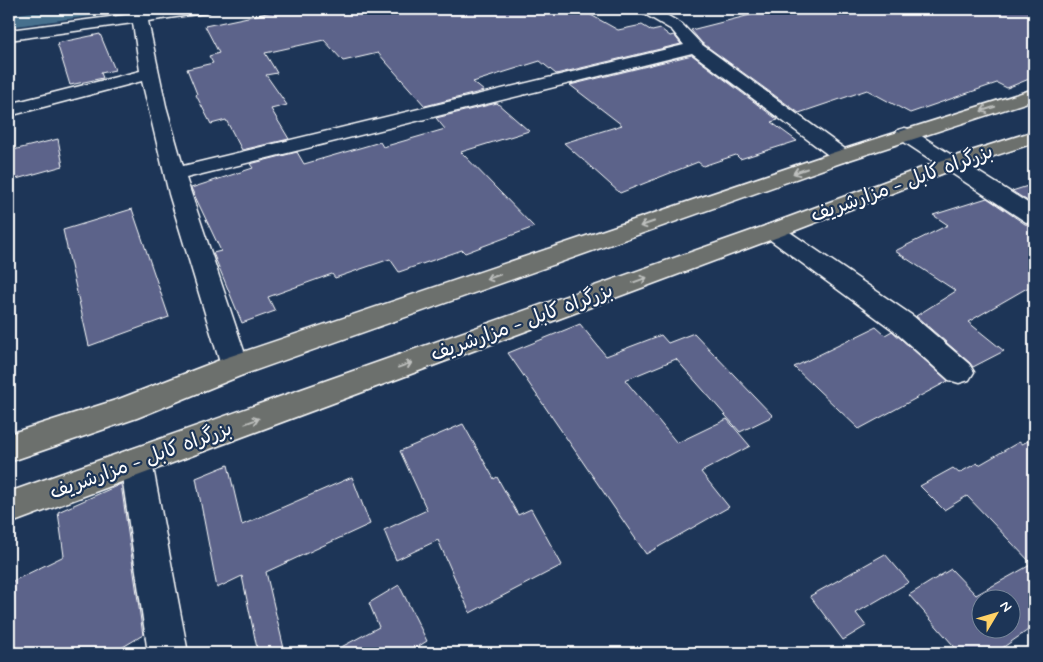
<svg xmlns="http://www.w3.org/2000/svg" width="1043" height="662" font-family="Mynerve,'Playpen Sans Arabic',sans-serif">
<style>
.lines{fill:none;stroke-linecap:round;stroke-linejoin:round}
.canal{fill:#466f8d;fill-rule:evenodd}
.building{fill:#5c648a;stroke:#fff;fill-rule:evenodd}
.minor-casing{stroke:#fff;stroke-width:3}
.tertiary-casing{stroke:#fff;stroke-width:3}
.trunk-casing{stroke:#fff;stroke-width:3}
.minor{fill:#1d3557;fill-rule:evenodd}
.tertiary{fill:#1d3557;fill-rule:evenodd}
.trunk{fill:#6c706d;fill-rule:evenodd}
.oneway{stroke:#bdbfbd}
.labels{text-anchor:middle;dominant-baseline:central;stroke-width:4.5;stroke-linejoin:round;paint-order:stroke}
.street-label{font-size:20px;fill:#fff;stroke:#1d3557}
</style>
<rect width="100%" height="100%" fill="#1d3557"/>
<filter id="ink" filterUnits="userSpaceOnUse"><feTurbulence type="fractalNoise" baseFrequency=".02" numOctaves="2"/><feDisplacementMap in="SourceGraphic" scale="10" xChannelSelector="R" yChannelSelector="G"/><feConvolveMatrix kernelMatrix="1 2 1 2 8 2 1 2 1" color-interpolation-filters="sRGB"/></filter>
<g filter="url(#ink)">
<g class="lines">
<polygon class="canal" points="58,9 108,9 106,13 99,15 9,27 9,15"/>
</g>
<g class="building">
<polygon points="286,9 537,9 543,13 562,9 580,9 618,30 642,25 652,31 661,29 670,36 674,35 681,44 556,74 540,61 473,82 484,91 425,106 378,53 343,61 324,40 270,52 265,53 277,73 266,75 287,105 271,109 289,139 242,150 226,120 211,124 196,95 197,94 187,69 213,63 209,56 219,53 205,26"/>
<polygon points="774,9 1034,9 1034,77 1007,88 997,83 910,113 867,90 799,113 702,43 691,30"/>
<polygon points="100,34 115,70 101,73 103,78 70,85 57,43"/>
<polygon points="692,55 778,120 771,122 797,141 740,159 736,155 703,166 698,162 620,193 564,143 622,125 570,85"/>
<polygon points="497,103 529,131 461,152 534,227 465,253 462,250 399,272 390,259 335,278 332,274 268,297 275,311 242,323 213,253 221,251 191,188 253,168 250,164 297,152 304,164 380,142 383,147 445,129 436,118"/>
<polygon points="58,139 63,166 9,181 9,151"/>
<polygon points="1034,184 1034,205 1012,191"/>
<polygon points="987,198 1025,224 1034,226 1034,284 968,322 1004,351 973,367 970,363 916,316 956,291 895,251 948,225 933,215"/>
<polygon points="132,209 169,317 89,346 63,230"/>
<polygon points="580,324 606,356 661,335 668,343 694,333 773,416 740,432 676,359 625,380 677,443 727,419 750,446 701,472 729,507 646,554 508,353"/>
<polygon points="876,327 885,335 892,331 948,381 859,429 794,367"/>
<polygon points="463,424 494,479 497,477 518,515 531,509 562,565 470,613 438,540 396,560 384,530 427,510 400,451"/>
<path d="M1034 438V626L995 653H960L909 595 951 569 976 595 1032 564 967 496 944 510 920 486 953 468 959 473 977 463 979 465 1019 442 1022 444ZM980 600H1010V630H980Z"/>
<polygon points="228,465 242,525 352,477 370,524 266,572 285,653 258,653 242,576 217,588 196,478"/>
<polygon points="121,484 143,635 113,653 9,653 9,583 64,556 58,512"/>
<polygon points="885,554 909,582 856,613 866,626 843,640 810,596"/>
<polygon points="399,585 427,641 408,653 330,653 379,627 369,603"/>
</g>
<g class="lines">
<defs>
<g id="minor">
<polygon points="172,9 211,9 209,12 204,13 148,21 166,106 183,166 684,45 672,30 641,12 639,9 656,9 682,24 701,44 849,152 852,156 849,160 842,162 835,160 692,53 186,178 249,366 245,374 235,377 225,374 221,366 169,194 142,81 9,116 9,104 140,71 133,23 9,40 9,30"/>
<polygon points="773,223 781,226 913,316 969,364 974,372 969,380 959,383 949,380 893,330 765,236 761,231 765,226"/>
<polygon points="136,448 148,452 152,462 188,653 148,653 120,462 124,452"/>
</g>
<polygon id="tertiary" points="905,128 912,130 1034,207 1034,224 1026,222 898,138 895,134 898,130"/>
<g id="trunk">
<polygon points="1034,89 1034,100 849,160 245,374 137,418 9,462 9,434 119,399 225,358 835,152"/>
<polygon points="1034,131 1034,143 957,168 781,236 9,524 9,492 765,226 943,160"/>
</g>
</defs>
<use href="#minor" class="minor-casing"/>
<use href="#tertiary" class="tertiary-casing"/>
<use href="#trunk" class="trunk-casing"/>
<use href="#minor" class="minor"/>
<use href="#tertiary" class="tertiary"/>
<use href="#trunk" class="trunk"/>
</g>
<defs><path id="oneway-shaft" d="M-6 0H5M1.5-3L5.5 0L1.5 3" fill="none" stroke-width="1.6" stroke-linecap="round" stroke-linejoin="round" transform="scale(1.25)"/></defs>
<g class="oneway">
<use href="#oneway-shaft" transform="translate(988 109) rotate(163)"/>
<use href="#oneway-shaft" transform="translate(800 171) rotate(161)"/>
<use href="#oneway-shaft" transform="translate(647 224) rotate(161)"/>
<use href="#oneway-shaft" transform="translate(493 277) rotate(161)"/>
<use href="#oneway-shaft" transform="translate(640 280) rotate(-20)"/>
<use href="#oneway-shaft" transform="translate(405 365) rotate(-20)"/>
<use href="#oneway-shaft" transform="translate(252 421) rotate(-20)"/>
</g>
</g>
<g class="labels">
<g class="street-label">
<text transform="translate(902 184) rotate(-20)">بزرگراه کابل - مزارشریف</text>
<text transform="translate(522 323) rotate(-20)">بزرگراه کابل - مزارشریف</text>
<text transform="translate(141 461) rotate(-20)">بزرگراه کابل - مزارشریف</text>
</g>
</g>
<rect width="1043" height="662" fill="none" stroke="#1d3557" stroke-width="30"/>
<rect x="15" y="15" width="1013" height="632" fill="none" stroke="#fff" stroke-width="2" filter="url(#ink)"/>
<g transform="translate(996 614) rotate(52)"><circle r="24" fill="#1d3557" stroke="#77869a"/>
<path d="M0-4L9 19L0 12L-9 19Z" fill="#ffd166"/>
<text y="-8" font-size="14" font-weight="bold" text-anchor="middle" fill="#ffffff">N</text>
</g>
</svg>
